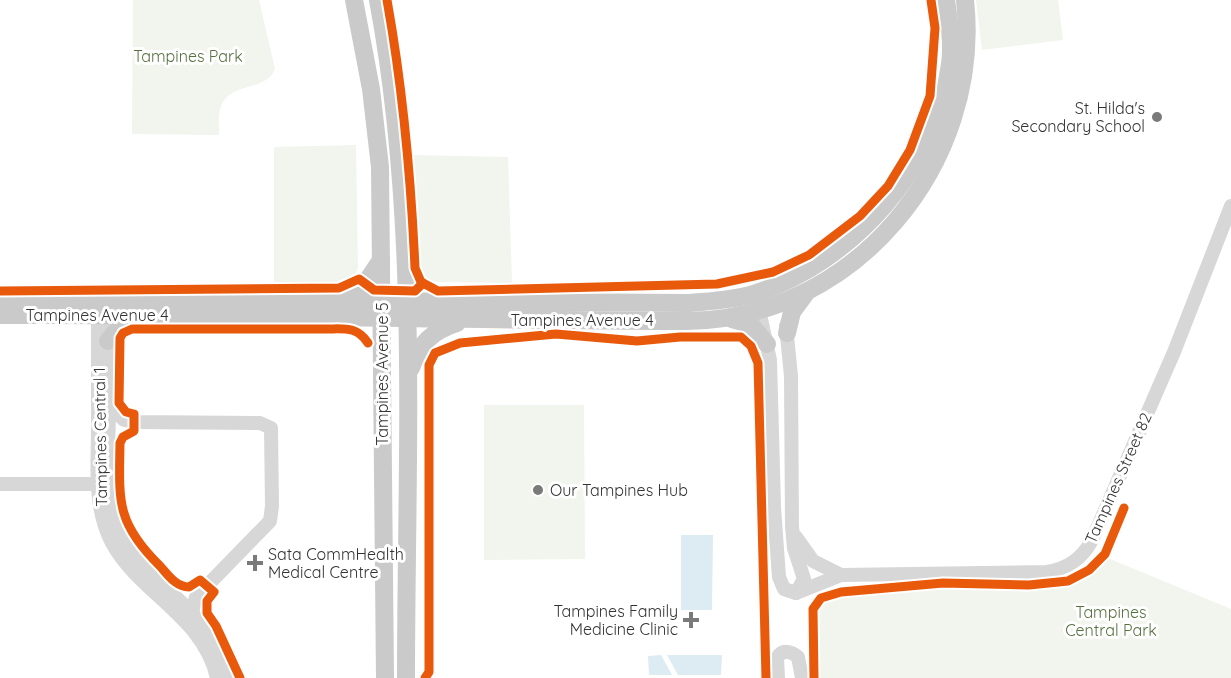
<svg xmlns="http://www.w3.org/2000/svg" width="1231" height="678" font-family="Quicksand,sans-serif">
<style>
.green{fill:#f1f5ed}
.water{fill:#ddebf3}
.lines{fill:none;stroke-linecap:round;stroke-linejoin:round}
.minor{stroke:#d7d7d7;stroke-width:14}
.major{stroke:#cacaca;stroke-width:18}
.cycleway-casing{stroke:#fff;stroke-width:13}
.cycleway{stroke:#e8590c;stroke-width:9}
.poi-dot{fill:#7a7a7a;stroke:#fff;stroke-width:2}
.labels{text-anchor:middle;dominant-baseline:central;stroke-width:6;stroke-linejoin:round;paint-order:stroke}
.park-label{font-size:16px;fill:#56703f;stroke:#fff}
.poi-label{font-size:16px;fill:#333;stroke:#fff;text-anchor:end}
.street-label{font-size:16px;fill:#333;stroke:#fff}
</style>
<rect width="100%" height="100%" fill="#fff"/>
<g class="green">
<path d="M133 0H259L275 69C266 92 231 81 221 106 218 114 219 126 219 135L132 134Z"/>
<polygon points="976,0 1058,0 1063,40 982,50"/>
<polygon points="356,145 358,268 350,283 339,288 274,289 274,147"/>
<polygon points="410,155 508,157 512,283 434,282 418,278 414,268"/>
<polygon points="484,405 584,405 585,559 484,560"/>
<path d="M1098 554 1231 609V678H812L811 599C847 577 897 583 938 583 977 583 1016 583 1054 583L1077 575Z"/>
</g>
<g class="water">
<polygon points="681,535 713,535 712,610 681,610"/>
<polygon points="661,655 672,675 649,675 648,656"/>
<polygon points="667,655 722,655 721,675 678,675"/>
</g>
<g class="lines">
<g class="minor">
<path d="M757 301 770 360 774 507 779 577 784 589 796 593 841 575 1047 572C1068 568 1082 559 1092 540L1174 352 1231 206"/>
<path d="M98 307C98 347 98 386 98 426 98 465 93 507 112 543 140 594 204 617 217 678"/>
<path d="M109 307C109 342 109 377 109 412 109 452 101 501 123 538 152 589 218 615 228 678"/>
<polyline points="786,326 791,376 792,526 794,548 804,579 796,593"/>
<polyline points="109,406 124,420 134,422 260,423 271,428 272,506 270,521 196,597 192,612"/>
<polyline points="0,484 106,484"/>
<polyline points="796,537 813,561 841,575"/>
<path d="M778 678 777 658C782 649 791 651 798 657L802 678"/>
</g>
<g class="major">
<polyline points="354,0 371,89 380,167 385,678"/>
<path d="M378 0C420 223 406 453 406 678"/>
<polyline points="338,296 365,284 381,260"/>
<path d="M0 299 690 303C711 301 733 300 753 294 852 263 937 167 950 64 953 43 949 21 946 0"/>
<path d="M0 315C229 314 458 320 687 321 854 319 983 164 965 0"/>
<polyline points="732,319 750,324 767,344"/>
<polyline points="787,333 792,312 806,293"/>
<polyline points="108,341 119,328 141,315"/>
<path d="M411 368C420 343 432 331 457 323"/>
</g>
<defs>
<g id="cycleway">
<path d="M387 0C403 89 411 178 415 268L421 282 438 291 717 284 773 272 809 255 860 216 888 186 910 150 930 96 935 28 931 0"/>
<polyline points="0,291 339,288 359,279 374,290 415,291 423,283"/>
<path d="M240 678 216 626 207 613V601L214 592 200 580 189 587C176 587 168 575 160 566 116 523 119 501 120 443L123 437 134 431V414L126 412 119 403 120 338 123 333 132 329H326C344 329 357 326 368 343"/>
<polyline points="425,678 429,672 429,365 435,353 460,343 556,334 637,341 680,337 741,337 751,346 758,363 766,678"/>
<polyline points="814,678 813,609 821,598 841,592 943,583 1029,585 1068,581 1089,570 1105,554 1124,508"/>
</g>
</defs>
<use href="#cycleway" class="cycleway-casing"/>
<use href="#cycleway" class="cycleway"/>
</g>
<g class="poi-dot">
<circle cx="1157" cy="117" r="6"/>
<circle cx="538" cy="490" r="6"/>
<path d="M252 554h6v6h6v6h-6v6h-6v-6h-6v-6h6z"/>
<path d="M688 611h6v6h6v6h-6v6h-6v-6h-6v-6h6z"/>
</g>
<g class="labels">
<g class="park-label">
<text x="188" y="56">Tampines Park</text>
<text x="1111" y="612">Tampines<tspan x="1111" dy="18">Central Park</tspan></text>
</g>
<g class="poi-label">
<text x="1145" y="108">St. Hilda's<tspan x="1145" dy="18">Secondary School</tspan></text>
<text x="550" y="490" text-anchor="start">Our Tampines Hub</text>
<text x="268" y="554" text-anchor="start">Sata CommHealth<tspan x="268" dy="18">Medical Centre</tspan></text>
<text x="678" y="611">Tampines Family<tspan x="678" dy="18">Medicine Clinic</tspan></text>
</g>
<g class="street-label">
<text x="97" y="315">Tampines Avenue 4</text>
<text x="582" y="320">Tampines Avenue 4</text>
<text transform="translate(382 374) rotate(-90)">Tampines Avenue 5</text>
<text transform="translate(100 437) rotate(-91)">Tampines Central 1</text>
<text transform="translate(1118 478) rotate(-66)">Tampines Street 82</text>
</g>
</g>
</svg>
